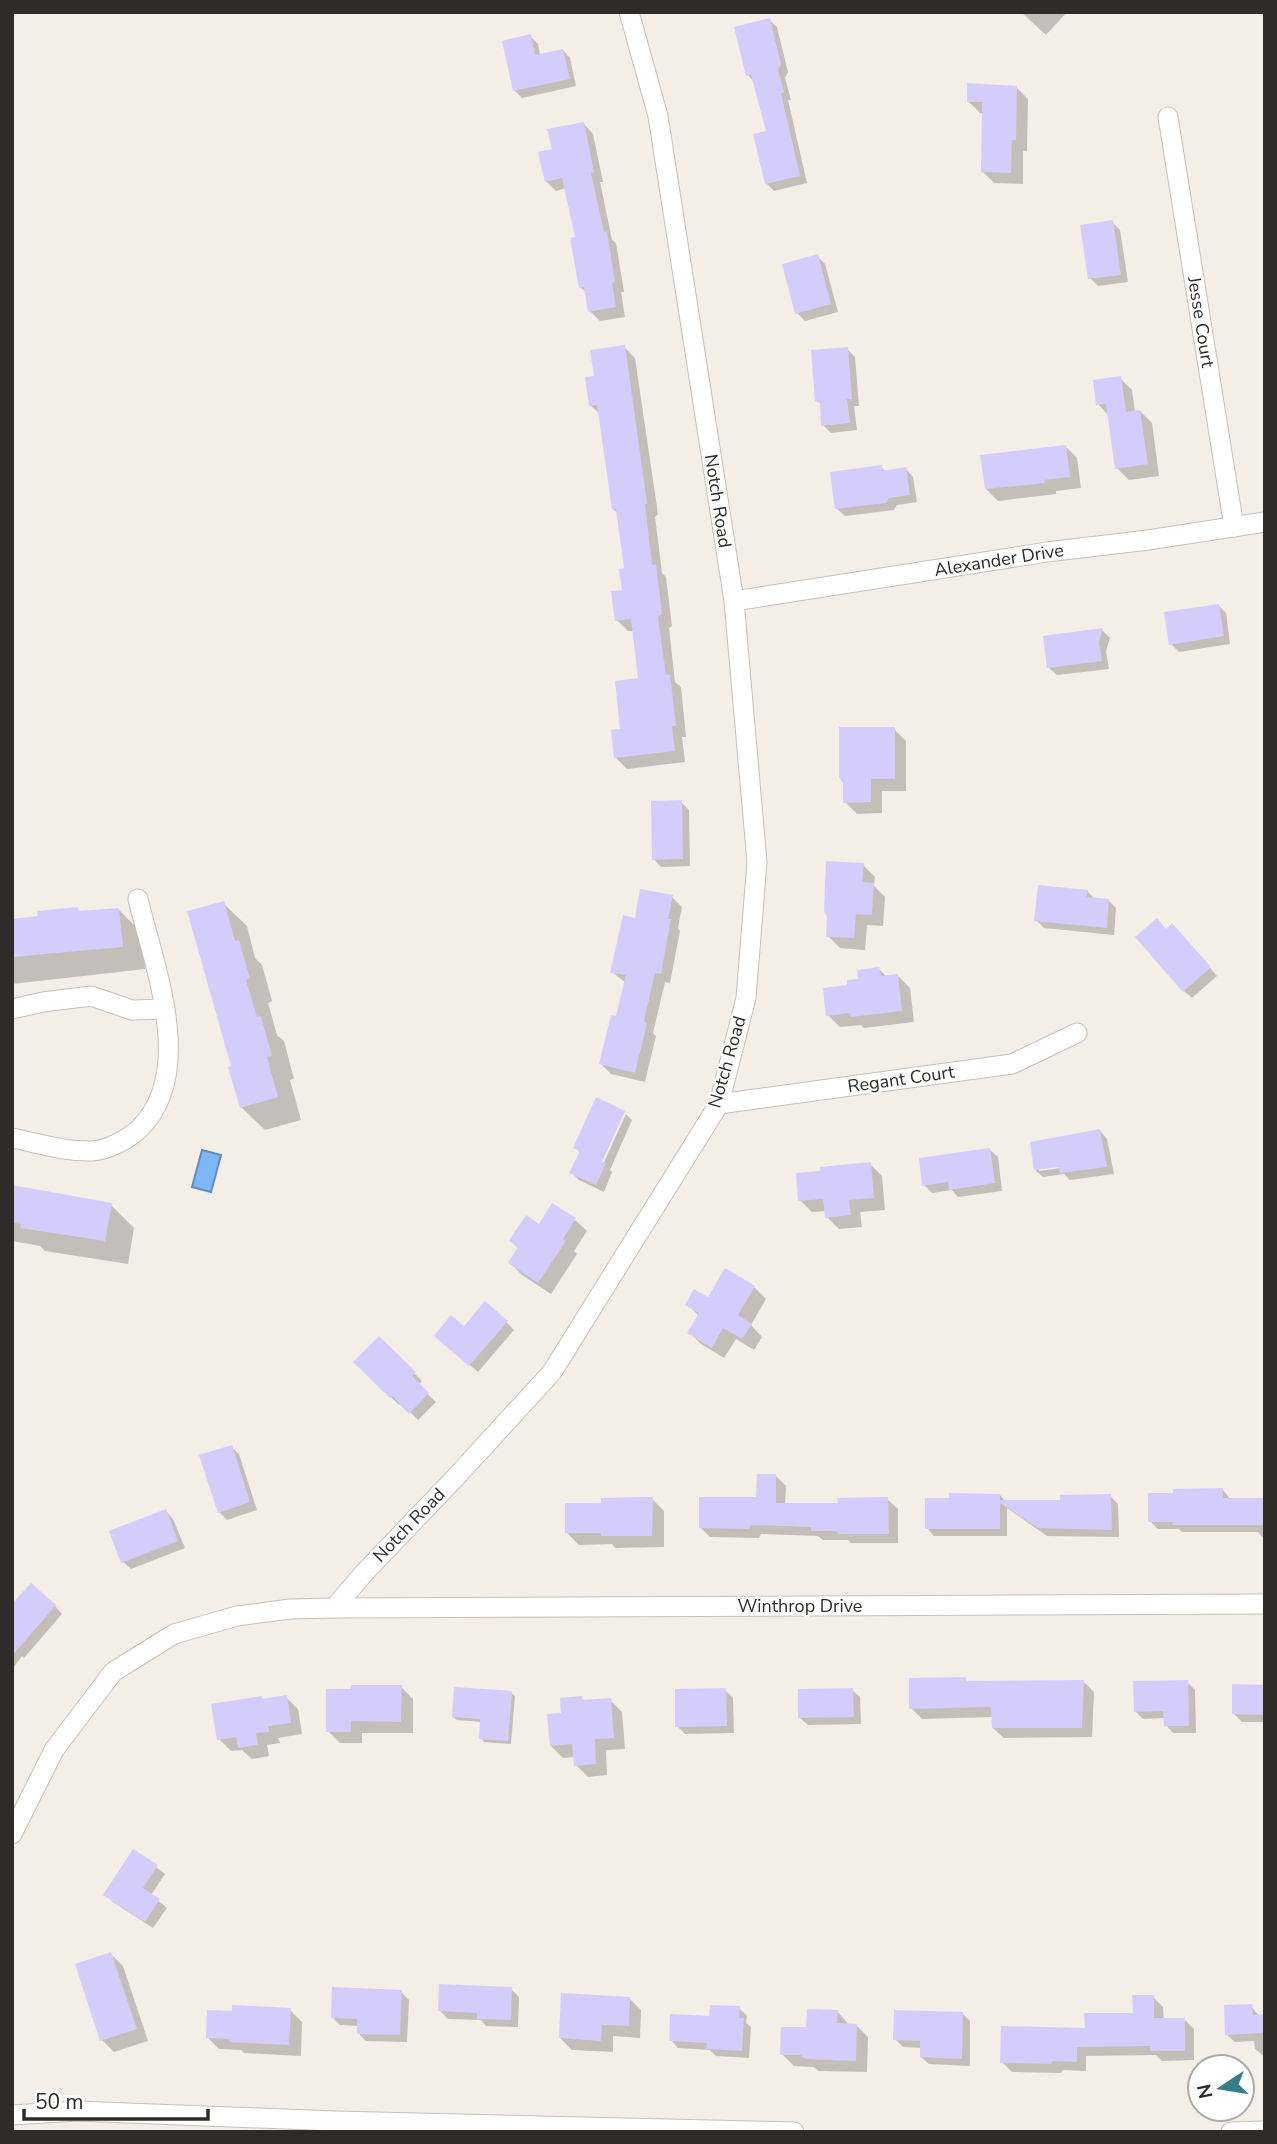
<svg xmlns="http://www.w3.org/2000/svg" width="1277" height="2144" font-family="'Nunito Sans',sans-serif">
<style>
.water{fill:#7db7f5;stroke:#658db8;stroke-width:2}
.shadow{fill:#0003;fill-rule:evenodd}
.building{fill:#d4ccfb}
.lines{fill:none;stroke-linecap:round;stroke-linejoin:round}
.street-casing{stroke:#c6c0b9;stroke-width:21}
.street{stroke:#fff;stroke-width:19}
.labels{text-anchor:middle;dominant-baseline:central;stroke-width:5;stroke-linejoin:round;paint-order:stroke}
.street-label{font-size:18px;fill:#2e2c29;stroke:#fff}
</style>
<rect width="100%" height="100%" fill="#f4eee7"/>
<polygon class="water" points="202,1150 221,1155 211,1192 192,1187"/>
<g class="shadow">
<polygon points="1021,12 1067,12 1046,35"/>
<polygon points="769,20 777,27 788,72 785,78 791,100 788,100 807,183 774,191 766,183 768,133 754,82 748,75"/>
<polygon points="530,36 538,44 540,55 563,50 570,58 576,86 522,98 514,90"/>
<polygon points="1016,87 1028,99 1027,151 1023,151 1023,184 994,183 982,171 984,113 980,113 968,101"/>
<polygon points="583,123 593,134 603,182 600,182 612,240 616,243 624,292 621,292 625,317 600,321 590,311 587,293 581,288 577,238 566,188 556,191 546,181 554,150"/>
<polygon points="1112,222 1120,230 1128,282 1098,286 1090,278"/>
<polygon points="817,256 825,264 838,312 805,321 797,313"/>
<polygon points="624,347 635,358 658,514 655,517 662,573 666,577 672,626 669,628 675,682 681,687 686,737 682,737 685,762 627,769 616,758 622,731 640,679 634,631 628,631 617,620 624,591 626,570 619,514 613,509 600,414 591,406 596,378"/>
<polygon points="847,349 855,357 859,406 854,406 857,430 831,433 823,425 821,404 817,400"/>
<polygon points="1120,378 1132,390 1135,412 1140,411 1152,423 1159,476 1129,480 1117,468 1109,416 1098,404"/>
<polygon points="1065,446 1077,458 1081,488 1056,491 1056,494 998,501 986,489"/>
<polygon points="881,467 886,472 906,469 913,477 917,502 897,505 894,510 845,516 837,509"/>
<polygon points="1218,605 1226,613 1230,644 1179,652 1171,644"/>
<polygon points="1102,630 1110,638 1106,651 1109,669 1057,675 1049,668"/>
<polygon points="894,729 906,741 906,791 882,791 882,813 857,814 845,802"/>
<polygon points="681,802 689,810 690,866 661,867 654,859"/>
<polygon points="863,865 875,877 874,886 885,897 883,926 867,925 865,950 840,948 828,936"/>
<polygon points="1087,891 1095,899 1109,901 1116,908 1114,935 1044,928 1036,920"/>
<polygon points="672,897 682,907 678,928 680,931 670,983 665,982 653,1033 656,1036 645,1082 611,1074 601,1064 618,1018 626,983 612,972 637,920"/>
<polygon points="223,903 247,926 255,958 262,965 272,1001 268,1003 277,1035 284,1041 294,1079 290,1080 301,1120 265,1130 241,1107 233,1068"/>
<polygon points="77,909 81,913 118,909 142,933 145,969 12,984 12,920 40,918"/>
<polygon points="1167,931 1180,933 1217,976 1192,998 1184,991"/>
<polygon points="879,969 887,977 898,976 910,988 914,1022 864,1028 861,1025 840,1027 828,1015 849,987"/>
<polygon points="596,1100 625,1113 622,1113 597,1169 600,1171 626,1114 632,1120 610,1170 612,1172 604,1192 579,1180 572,1173 581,1153 575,1147"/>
<path d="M1100 1131 1107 1139 1114 1174 1070 1180 1064 1174 1043 1177 1035 1170ZM1068 1164V1167L1039 1171V1168Z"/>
<polygon points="990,1150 998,1157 1002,1191 958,1197 952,1190 932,1193 924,1185"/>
<polygon points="870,1164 882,1176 885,1210 860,1212 862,1227 839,1229 827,1217 826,1211 812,1212 800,1200"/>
<polygon points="12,1186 111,1205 134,1228 128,1264 45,1251 40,1246 12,1241"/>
<polygon points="575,1220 587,1231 574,1251 577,1254 551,1294 522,1275 510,1263 519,1249 511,1241 539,1227"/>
<polygon points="726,1270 754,1287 766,1299 751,1325 762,1337 754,1350 736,1339 724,1358 701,1344 689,1332 699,1316 687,1304 708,1300"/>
<polygon points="506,1322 514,1330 478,1372 444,1343 464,1328"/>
<polygon points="379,1338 422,1381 418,1385 436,1402 418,1420 401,1403 399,1405 356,1362"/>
<polygon points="231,1447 239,1454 257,1510 227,1520 219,1512"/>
<polygon points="776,1476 786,1486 785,1505 839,1504 887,1499 898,1509 898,1543 851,1543 848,1540 823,1540 818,1536 761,1534 759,1538 710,1537 700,1527 757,1498"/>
<polygon points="1223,1490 1230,1499 1265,1500 1265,1540 1258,1532 1182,1532 1179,1529 1158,1529 1150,1521"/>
<polygon points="1000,1495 1006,1502 1062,1501 1110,1496 1118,1504 1119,1537 1047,1536 1007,1508 1007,1536 934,1536 927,1528"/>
<polygon points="652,1499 664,1511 664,1547 615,1548 612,1544 579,1545 567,1533 603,1505"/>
<polygon points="166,1511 173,1519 185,1548 131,1569 123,1562"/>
<polygon points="55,1606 62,1614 24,1658 22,1656 13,1668 12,1607"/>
<polygon points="965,1679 969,1683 1083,1681 1094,1692 1092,1737 1004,1738 993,1728 993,1717 922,1719 911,1708"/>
<polygon points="1187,1682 1195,1690 1196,1733 1173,1733 1166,1725 1165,1718 1143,1719 1135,1711"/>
<polygon points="1265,1686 1265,1722 1242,1722 1234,1714"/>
<polygon points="401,1687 413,1699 413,1733 362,1733 362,1743 340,1743 328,1731 353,1691"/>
<polygon points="725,1690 733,1698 734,1733 685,1734 677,1726"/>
<polygon points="852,1690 860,1697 861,1724 808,1725 800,1718"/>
<polygon points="511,1693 515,1696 511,1744 484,1742 481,1738 482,1722 457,1720 453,1717"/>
<polygon points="286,1697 298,1709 302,1734 278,1738 280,1743 267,1745 269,1756 252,1759 242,1750 231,1751 219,1739 261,1698 264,1700"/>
<polygon points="581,1698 585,1702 610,1700 622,1712 625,1749 606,1750 607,1775 588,1777 576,1765 575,1757 563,1758 551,1746 563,1715"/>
<polygon points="134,1851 165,1874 151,1895 167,1908 153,1928 113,1902 106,1894"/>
<polygon points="111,1954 123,1966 148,2041 114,2052 102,2040"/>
<polygon points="511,1989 519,1997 518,2027 486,2026 481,2020 448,2019 440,2011"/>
<polygon points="401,1992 409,2000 407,2042 366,2041 358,2033 359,2026 340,2025 333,2018"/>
<polygon points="1153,1997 1163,2007 1164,2020 1184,2019 1194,2029 1194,2060 1162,2061 1156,2055 1086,2056 1086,2071 1063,2070 1061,2073 1012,2072 1002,2062 1134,2015"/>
<polygon points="629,1998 641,2010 640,2038 613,2036 613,2052 572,2050 560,2038"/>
<polygon points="1251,2006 1259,2016 1265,2016 1265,2057 1255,2049 1254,2041 1235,2042 1227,2035"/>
<polygon points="739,2008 747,2016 746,2023 751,2027 749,2058 716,2056 710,2050 678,2048 671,2040 711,2018"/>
<polygon points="290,2010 302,2022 301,2056 244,2053 241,2050 219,2049 207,2037"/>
<polygon points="837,2011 849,2025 856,2025 868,2037 867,2072 819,2071 813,2067 794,2066 782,2054 808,2029"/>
<polygon points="963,2014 970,2021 970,2066 929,2064 921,2057 922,2048 903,2047 895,2039"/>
</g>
<g class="building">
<polygon points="770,18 781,64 778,69 784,92 781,93 800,176 765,184 753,134 766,131 751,75 746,76 734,27"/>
<polygon points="531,34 535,55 563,49 570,79 513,91 502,41"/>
<polygon points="967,83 1017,86 1016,140 1012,140 1011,173 981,172 982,102 967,102"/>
<polygon points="584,122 594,172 591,173 604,232 607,231 615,282 612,283 616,307 588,312 584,287 579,288 570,238 575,237 562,178 545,182 538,152 552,149 547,129"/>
<polygon points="1113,220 1121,275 1088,279 1080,225"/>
<polygon points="818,254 831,304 795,314 782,264"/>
<polygon points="625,345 647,503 645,505 652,565 656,564 662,614 658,617 666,675 670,674 676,726 672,726 675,751 614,758 611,730 620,729 615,681 638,678 631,619 615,621 611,591 622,590 619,569 624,568 616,509 612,509 597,405 589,406 585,377 594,376 590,350"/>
<polygon points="848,347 852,399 847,399 850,423 821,426 820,403 815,401 811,350"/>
<polygon points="1121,376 1126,412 1140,410 1148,464 1115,469 1106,404 1096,405 1093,380"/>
<polygon points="1066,445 1070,477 1044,480 1045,483 985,489 980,455"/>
<polygon points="882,465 882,471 906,467 910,495 889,498 886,503 835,509 830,472"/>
<polygon points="1219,604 1224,636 1169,645 1164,612"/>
<polygon points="1103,628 1099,642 1102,661 1047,668 1043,636"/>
<polygon points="839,727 895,727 895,779 871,779 871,802 843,803 843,783 839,777"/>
<polygon points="682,800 683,859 652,860 651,801"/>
<polygon points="826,861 864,863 862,882 874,883 872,915 856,914 854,938 826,937 827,917 824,911"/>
<polygon points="1038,885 1088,890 1087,897 1109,899 1107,928 1034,921"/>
<polygon points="640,889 673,895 668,919 671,919 661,974 655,973 644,1021 647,1024 635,1073 599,1064 611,1015 616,1016 626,975 610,973 623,915 635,918"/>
<polygon points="224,901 235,941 239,940 250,978 246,980 257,1017 261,1016 272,1056 267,1057 278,1097 240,1108 228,1067 231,1066 187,911"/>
<polygon points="78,907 78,911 119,908 123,947 12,957 12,919 38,916 37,911"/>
<polygon points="1157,918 1166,929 1172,923 1211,967 1183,992 1135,937"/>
<polygon points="879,967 881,976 898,974 902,1011 851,1017 850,1013 826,1016 823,988 847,985 847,980 858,979 857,970"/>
<polygon points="596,1097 625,1111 602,1162 606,1163 596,1185 569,1173 580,1151 573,1148"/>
<polygon points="1100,1129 1107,1167 1060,1173 1059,1167 1034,1170 1030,1142"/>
<polygon points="990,1148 995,1183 949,1190 948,1182 922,1186 919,1158"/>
<polygon points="871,1162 874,1198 849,1200 851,1215 825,1218 823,1199 798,1201 796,1173 820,1171 820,1167"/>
<polygon points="12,1185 112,1203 105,1241 20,1228 21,1224 12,1223"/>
<polygon points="552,1203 576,1218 563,1239 566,1241 538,1283 508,1263 518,1247 509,1241 526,1215 539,1224"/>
<polygon points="725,1268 755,1286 738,1315 752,1324 742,1339 723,1328 712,1348 687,1333 699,1313 685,1305 694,1289 708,1297"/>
<polygon points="485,1301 508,1321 469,1366 434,1336 451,1315 464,1326"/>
<polygon points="379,1336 416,1372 412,1376 429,1393 409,1414 392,1396 390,1398 353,1362"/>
<polygon points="232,1445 250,1502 218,1513 199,1455"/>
<polygon points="757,1474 776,1474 776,1503 838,1503 837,1498 888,1497 889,1534 839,1534 836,1531 811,1531 811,1527 751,1525 749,1529 699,1528 699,1497 756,1497"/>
<polygon points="1223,1488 1223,1498 1265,1498 1265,1525 1173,1525 1172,1522 1148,1522 1148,1493 1173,1493 1173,1489"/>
<polygon points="949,1493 1000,1494 1000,1500 1060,1500 1060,1495 1111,1494 1112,1530 1038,1528 1000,1503 1000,1529 925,1529 925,1498 949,1498"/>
<polygon points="648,1497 653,1497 652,1536 601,1536 601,1533 565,1533 565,1503 601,1503 601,1498"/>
<polygon points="166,1509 178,1541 121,1563 109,1531"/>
<polygon points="31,1583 56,1605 12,1656 12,1604"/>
<polygon points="966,1677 966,1681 1084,1680 1082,1728 992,1728 991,1707 909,1709 909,1678"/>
<polygon points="1188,1680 1189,1726 1164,1726 1163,1711 1134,1712 1133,1681"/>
<polygon points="1232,1684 1265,1685 1265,1715 1232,1714"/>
<polygon points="351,1685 402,1685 401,1722 351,1721 351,1732 326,1732 326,1689 351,1689"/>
<polygon points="454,1687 512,1691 508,1741 479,1739 480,1719 452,1717"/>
<polygon points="726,1688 727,1726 675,1727 675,1689"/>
<polygon points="853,1688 854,1717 798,1718 798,1689"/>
<polygon points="287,1695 291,1723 268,1726 269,1732 256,1733 258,1745 238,1748 236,1737 217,1740 211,1704 262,1696 262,1699"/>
<polygon points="582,1696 582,1700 611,1698 614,1738 595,1739 596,1764 574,1766 572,1744 550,1746 547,1714 561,1713 560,1698"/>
<polygon points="133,1849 158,1865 143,1888 160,1899 145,1922 103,1895"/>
<polygon points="111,1952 137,2029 100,2041 75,1964"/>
<polygon points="439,1984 512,1987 511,2020 477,2019 477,2013 438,2011"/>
<polygon points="332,1987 402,1990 400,2035 357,2034 357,2019 331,2018"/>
<polygon points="561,1993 630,1997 629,2026 602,2025 601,2041 559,2038"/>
<polygon points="1132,1995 1154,1995 1154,2018 1185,2018 1185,2051 1150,2051 1150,2046 1077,2047 1077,2062 1053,2061 1051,2064 1000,2063 1001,2026 1085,2028 1084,2013 1133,2013"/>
<polygon points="1252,2004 1253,2015 1265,2014 1265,2033 1225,2035 1224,2005"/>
<polygon points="232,2005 291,2008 289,2045 230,2042 228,2039 206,2038 207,2010 232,2011"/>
<polygon points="710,2005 740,2006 739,2018 744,2018 742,2051 706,2049 707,2043 669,2041 670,2014 709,2016"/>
<polygon points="807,2009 838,2010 837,2023 857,2024 856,2061 806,2059 800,2055 780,2055 781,2027 806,2027"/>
<polygon points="894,2010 963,2012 962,2059 920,2057 920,2041 893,2040"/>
</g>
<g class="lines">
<defs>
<g id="street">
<polyline points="1168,117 1234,527"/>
<polyline points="734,601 1047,552 1148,540 1265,522"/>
<polyline points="12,1009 43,1002 91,996 132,1010 165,1009"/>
<polyline points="719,1104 1012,1064 1077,1033"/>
<path d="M12 1138C38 1143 65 1152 92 1151 108 1150 127 1140 139 1129 197 1073 154 966 138 899"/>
<polyline points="334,1608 1265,1604"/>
<polyline points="12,1834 54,1750 113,1672 174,1634 237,1616 290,1609 334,1608 364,1573 455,1478 552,1372 719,1104 746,998 757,862 734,601 658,116 629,12"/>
<polyline points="12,2115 77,2111 335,2121 794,2132"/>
<polyline points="1231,2132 1265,2131"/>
</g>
</defs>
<use href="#street" class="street-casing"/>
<use href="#street" class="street"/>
</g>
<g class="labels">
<g class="street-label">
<text transform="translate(1201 322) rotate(81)">Jesse Court</text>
<text transform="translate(718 501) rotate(81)">Notch Road</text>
<text transform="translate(999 560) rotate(-9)">Alexander Drive</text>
<text transform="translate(727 1062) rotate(-74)">Notch Road</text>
<text transform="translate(901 1079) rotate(-8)">Regant Court</text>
<text transform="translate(409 1525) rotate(-46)">Notch Road</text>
<text x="800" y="1606">Winthrop Drive</text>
</g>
</g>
<rect width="1277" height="2144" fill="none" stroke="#2e2c29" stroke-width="28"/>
<g transform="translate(1221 2088) rotate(258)"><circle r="33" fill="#ffffff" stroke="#ababa9" stroke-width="2"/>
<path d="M0-5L12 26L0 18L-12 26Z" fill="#367e85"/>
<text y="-10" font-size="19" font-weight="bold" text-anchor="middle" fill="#2e2c29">N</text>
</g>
<path d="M24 2109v10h184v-10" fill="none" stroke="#2e2c29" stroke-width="3.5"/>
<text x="35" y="2109" font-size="21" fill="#2e2c29" stroke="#ffffff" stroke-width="5" paint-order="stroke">50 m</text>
</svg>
